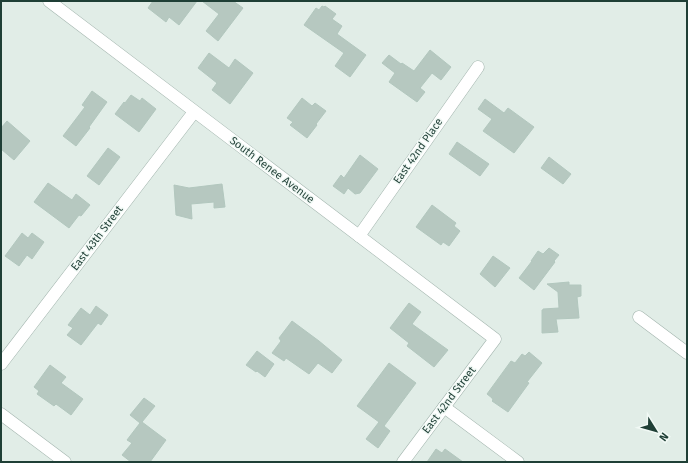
<svg xmlns="http://www.w3.org/2000/svg" width="688" height="463" font-family="'Fira Sans',sans-serif">
<style>
.building{fill:#b6c8c0;stroke:#b2c7be}
.lines{fill:none;stroke-linecap:round;stroke-linejoin:round}
.minor-casing{stroke:#a3b5ae;stroke-width:13}
.minor{stroke:#fff;stroke-width:12}
.labels{text-anchor:middle;dominant-baseline:central;stroke-width:3;stroke-linejoin:round;paint-order:stroke}
.street-label{font-size:11px;fill:#1f3f36;stroke:#f1f9f5}
</style>
<rect width="100%" height="100%" fill="#e1ede7"/>
<g class="building">
<polygon points="153,1 197,1 179,25 169,17 166,22 148,8"/>
<polygon points="202,1 233,1 243,8 218,41 206,31 219,14"/>
<polygon points="322,6 324,7 325,6 336,14 332,19 342,26 337,34 366,55 350,77 335,66 344,53 304,25 316,8 319,10"/>
<polygon points="430,50 451,67 441,80 432,73 420,88 425,92 417,102 389,82 395,73 382,63 389,55 401,64 402,63 414,71"/>
<polygon points="209,53 229,68 235,59 253,73 230,104 212,90 217,83 198,68"/>
<polygon points="92,91 107,102 89,127 90,128 76,146 63,136 85,107 82,105"/>
<polygon points="131,95 140,101 142,98 156,109 139,132 115,114 124,102 125,103"/>
<polygon points="302,98 312,106 315,103 326,111 316,124 317,125 307,138 290,125 293,122 287,118"/>
<polygon points="485,99 504,113 508,108 534,127 514,153 483,131 492,119 478,109"/>
<polygon points="7,121 30,141 14,160 1,149 1,128"/>
<polygon points="457,142 489,164 480,176 449,154"/>
<polygon points="108,148 120,157 99,185 87,176"/>
<polygon points="360,155 378,169 360,193 355,194 348,188 344,194 333,186 341,175 344,178"/>
<polygon points="549,157 571,174 563,184 541,168"/>
<polygon points="48,183 72,200 76,194 90,205 81,216 79,215 69,228 34,202"/>
<polygon points="222,184 225,207 214,208 214,202 191,204 192,219 176,215 174,185 189,188"/>
<polygon points="432,205 456,223 454,226 460,231 449,246 443,242 441,245 416,227"/>
<polygon points="22,233 28,238 32,233 44,242 32,259 27,255 19,266 5,256"/>
<polygon points="549,248 559,255 554,261 555,262 534,290 519,278 532,261 531,261 538,251 543,254"/>
<polygon points="493,256 510,268 495,287 480,274"/>
<polygon points="569,282 569,285 581,285 581,296 577,297 579,318 556,319 558,332 542,333 542,310 543,310 543,309 559,308 558,292 547,284"/>
<polygon points="409,303 421,312 412,324 448,350 434,367 407,346 409,343 390,328"/>
<polygon points="96,306 108,315 101,325 98,323 81,345 67,335 73,328 68,325 81,308 90,315"/>
<polygon points="292,321 319,341 342,360 332,373 318,363 309,374 286,358 284,361 272,353 281,341 279,338"/>
<polygon points="257,351 274,364 265,377 257,371 256,372 246,365"/>
<polygon points="529,352 542,363 527,382 529,383 508,412 492,401 493,400 492,398 487,394 511,361 515,363 522,354 525,356"/>
<polygon points="389,363 416,383 384,426 390,431 378,448 366,439 379,422 357,406"/>
<polygon points="50,365 66,377 61,383 83,399 71,415 56,404 54,406 37,394 39,391 34,387"/>
<polygon points="144,398 155,406 142,422 166,440 150,462 131,462 122,455 132,443 127,440 140,423 130,415"/>
<polygon points="436,449 442,453 445,449 463,462 427,462"/>
</g>
<g class="lines">
<defs>
<g id="minor">
<path d="M49 1C197 114 347 226 495 339L403 462"/>
<polyline points="359,236 478,67"/>
<polyline points="639,317 687,353"/>
<polyline points="1,364 194,112"/>
<polyline points="444,407 518,462"/>
<polyline points="1,414 65,462"/>
</g>
</defs>
<use href="#minor" class="minor-casing"/>
<use href="#minor" class="minor"/>
</g>
<g class="labels">
<g class="street-label">
<text transform="translate(418 151) rotate(-55)">East 42nd Place</text>
<text transform="translate(272 170) rotate(37)">South Renee Avenue</text>
<text transform="translate(97 238) rotate(-53)">East 43th Street</text>
<text transform="translate(449 400) rotate(-53)">East 42nd Street</text>
</g>
</g>
<rect width="688" height="463" fill="none" stroke="#1f3f36" stroke-width="4"/>
<g transform="translate(656 431) rotate(127)" stroke="#f1f9f5" stroke-width="3" paint-order="stroke">
<path d="M0-3L7 15L0 10L-7 15Z" fill="#1f3f36"/>
<text y="-6" font-size="11" font-weight="bold" text-anchor="middle" fill="#1f3f36">N</text>
</g>
</svg>
